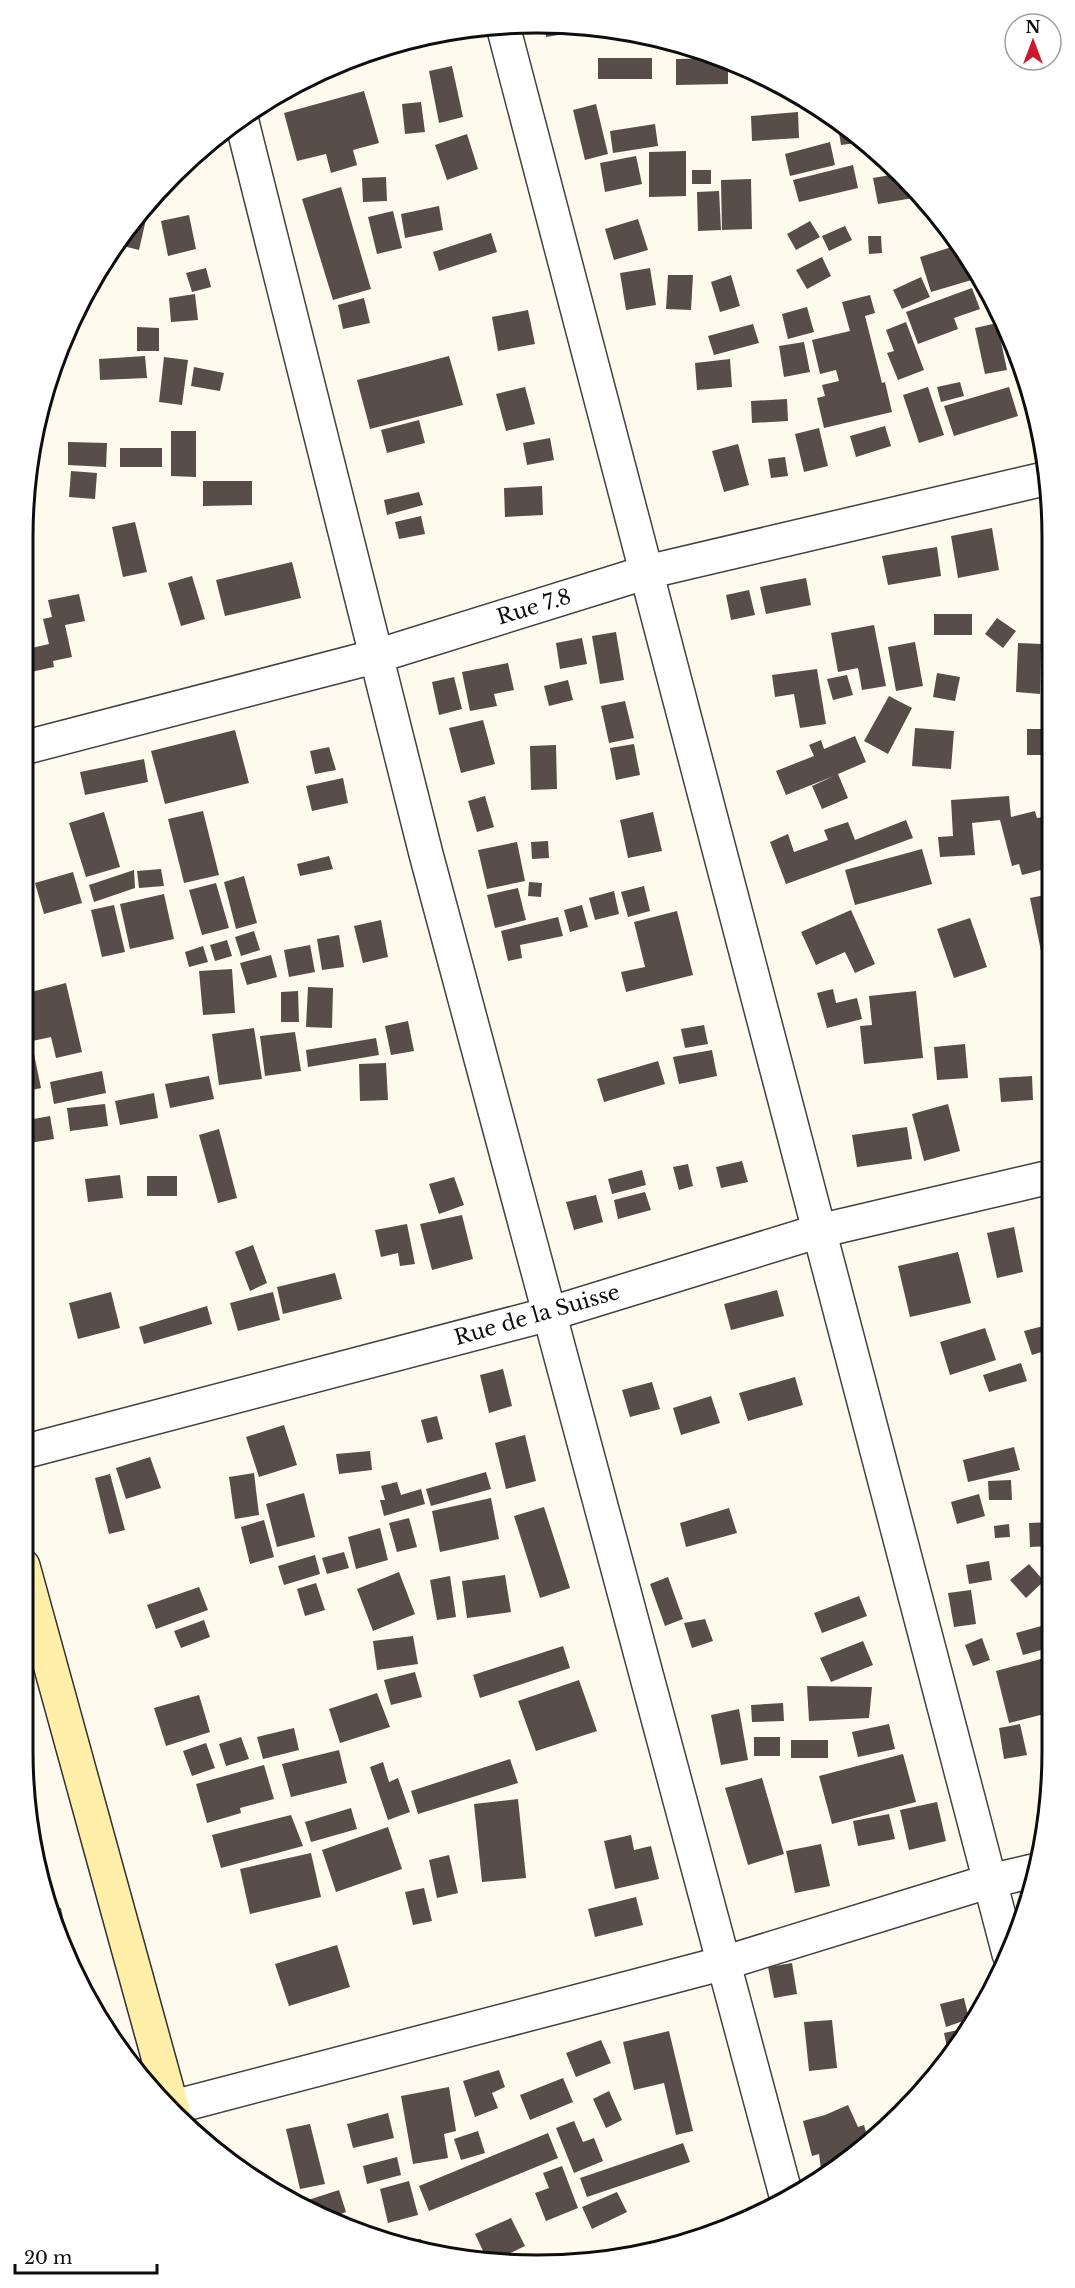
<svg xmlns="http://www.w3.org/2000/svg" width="1075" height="2288" font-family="'Libre Baskerville',serif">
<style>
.building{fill:#584d49}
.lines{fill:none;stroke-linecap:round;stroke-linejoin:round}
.street-casing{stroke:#414141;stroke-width:36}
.secondary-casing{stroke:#303030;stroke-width:36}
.street{stroke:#fff;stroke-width:33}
.secondary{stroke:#ffefa9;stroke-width:33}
.labels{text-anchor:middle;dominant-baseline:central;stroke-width:6;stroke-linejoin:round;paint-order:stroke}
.street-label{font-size:21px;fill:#0e0e0e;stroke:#fff}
.rim{fill:none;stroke:#0e0e0e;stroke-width:3}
</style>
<rect width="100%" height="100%" fill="#fffaee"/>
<g class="building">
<polygon points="545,23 576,26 577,32 546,37"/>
<rect x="598" y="58" width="54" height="21"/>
<polygon points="722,58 728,60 728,84 676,85 676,59"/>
<polygon points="452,66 463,117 439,123 429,71"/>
<polygon points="364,91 379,143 353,150 357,165 331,173 326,154 297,161 284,113"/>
<polygon points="421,102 425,132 405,134 402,104"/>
<polygon points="596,104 608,154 585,160 573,110"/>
<polygon points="798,112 799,138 752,141 751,116"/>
<polygon points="837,121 851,129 864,142 841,145"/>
<polygon points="655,124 658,146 613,153 610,131"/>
<polygon points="467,134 478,169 447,180 435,145"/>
<polygon points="830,142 835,165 790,176 785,154"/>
<polygon points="686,151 686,196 649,197 649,152"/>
<polygon points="636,156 642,184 605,192 600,163"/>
<polygon points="853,165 858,188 799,202 793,180"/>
<rect x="692" y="170" width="19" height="14"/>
<polygon points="896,174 919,197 878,204 873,178"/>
<polygon points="386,177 387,201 363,202 362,178"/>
<polygon points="751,179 752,229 722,230 721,180"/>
<polygon points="341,187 371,289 333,300 302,199"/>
<polygon points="719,191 721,230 698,231 697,192"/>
<polygon points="439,206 443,230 405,238 401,214"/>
<polygon points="393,211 402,248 377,254 368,217"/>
<polygon points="140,214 147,215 139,250 115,244"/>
<polygon points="189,215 196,249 168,256 161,221"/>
<polygon points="638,219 648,250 614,260 605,229"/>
<polygon points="810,221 820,237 796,250 787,234"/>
<polygon points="845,226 852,240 829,251 822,236"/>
<polygon points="491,233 497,252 439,271 433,252"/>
<polygon points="868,236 881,236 882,253 869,254"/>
<polygon points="958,245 971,267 975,279 931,292 920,257"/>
<polygon points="822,257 831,276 807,289 796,270"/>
<polygon points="206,268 211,287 192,292 186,273"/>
<polygon points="650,268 656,305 626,310 620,273"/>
<polygon points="668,275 693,275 691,310 666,309"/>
<polygon points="731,275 740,306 720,312 711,282"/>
<polygon points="921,277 930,297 902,309 893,290"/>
<polygon points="972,288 980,309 954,318 958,329 918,344 906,312"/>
<polygon points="195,294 198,320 171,322 169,298"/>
<polygon points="870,295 875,313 865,316 882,383 885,382 892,412 824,428 817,398 825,396 822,385 839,381 836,370 820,374 812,340 850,331 842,302"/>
<polygon points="364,298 370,323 343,329 338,305"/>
<polygon points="807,307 814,332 788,339 782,314"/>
<polygon points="528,310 535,344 498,351 492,317"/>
<polygon points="77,312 68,345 61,343 62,340"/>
<polygon points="906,322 924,370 898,380 887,353 894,351 886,330"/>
<polygon points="997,323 1007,370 985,374 975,328"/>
<polygon points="753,324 759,343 714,355 708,336"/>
<polygon points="137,327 159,328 159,351 137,351"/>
<polygon points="804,342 810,372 784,377 779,346"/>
<polygon points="58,353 65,355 54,391 47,389"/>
<polygon points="145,356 147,378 100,380 99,359"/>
<polygon points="449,356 463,405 370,429 357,380"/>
<polygon points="164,357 188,360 182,405 159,402"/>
<polygon points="730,359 732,387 697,390 695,363"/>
<polygon points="194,367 224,373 220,391 191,386"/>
<polygon points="960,382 964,396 941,402 937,387"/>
<polygon points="525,387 535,424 506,431 496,394"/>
<polygon points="928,387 944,435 919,443 903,395"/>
<polygon points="1009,387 1018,416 954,436 944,406"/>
<polygon points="44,398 48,400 37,433 34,432"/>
<polygon points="787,399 788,421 752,423 751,401"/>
<polygon points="419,420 425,443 387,453 381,430"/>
<polygon points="885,426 891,446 856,457 850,436"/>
<polygon points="819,428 828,466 804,472 795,434"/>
<polygon points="171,431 196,431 196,477 171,476"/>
<polygon points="550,438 554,460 527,465 523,443"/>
<polygon points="68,442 107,443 106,467 68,465"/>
<polygon points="738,444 749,485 724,492 712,451"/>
<rect x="120" y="448" width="42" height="19"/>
<polygon points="785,457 788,476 771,478 768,459"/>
<polygon points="71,471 97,473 95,499 69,497"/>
<polygon points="203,481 252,481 252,505 203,506"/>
<polygon points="542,486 543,515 505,517 504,488"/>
<polygon points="419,492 423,505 387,515 384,500"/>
<polygon points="421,516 425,534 399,539 395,522"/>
<polygon points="135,522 147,572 123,577 112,527"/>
<polygon points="992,528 999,570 958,578 951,536"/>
<polygon points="937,547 941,576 888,585 882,556"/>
<polygon points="292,562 301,598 225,616 216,580"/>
<polygon points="192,576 205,619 181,626 168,583"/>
<polygon points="806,578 811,605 766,614 760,587"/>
<polygon points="749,590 755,615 731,620 726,595"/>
<polygon points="79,594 85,621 65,625 72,657 53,661 54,667 26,673 23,650 49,644 43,619 52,617 48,600"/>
<rect x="934" y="614" width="38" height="21"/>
<polygon points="997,618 1016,631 1003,648 985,634"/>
<polygon points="874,625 886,686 862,690 858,668 838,672 831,633"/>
<polygon points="616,632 624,680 600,684 592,636"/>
<polygon points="582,638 587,664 560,669 556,643"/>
<polygon points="915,642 923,686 896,691 888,647"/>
<polygon points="1018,643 1041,644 1040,694 1016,692"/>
<polygon points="508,663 514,690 494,694 497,706 470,711 462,672"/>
<polygon points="817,669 826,724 800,728 794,694 775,697 772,675"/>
<polygon points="937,673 960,677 955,701 933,697"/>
<polygon points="847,675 853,695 833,700 827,679"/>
<polygon points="454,677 462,709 439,715 432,682"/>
<polygon points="568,680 573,700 549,706 544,686"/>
<polygon points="889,696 912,708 888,754 864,741"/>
<polygon points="625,701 634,738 609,743 601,706"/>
<polygon points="483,720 495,764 461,773 449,728"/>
<polygon points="915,728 954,731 951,769 912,766"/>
<polygon points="1027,729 1049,729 1048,755 1027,755"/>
<polygon points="235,730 249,783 165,804 151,751"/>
<polygon points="855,736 866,762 838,774 848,798 822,809 812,786 834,776 786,795 776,771 814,756 809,745 821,740 824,749"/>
<polygon points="634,744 640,775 616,780 610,748"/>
<polygon points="556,745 557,789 531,790 530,746"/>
<polygon points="329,747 336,770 315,774 310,751"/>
<polygon points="144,759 148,782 85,795 80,772"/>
<polygon points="343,778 348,803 312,811 306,786"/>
<polygon points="485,796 494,827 477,832 468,801"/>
<polygon points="1009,796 1011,817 1035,811 1037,818 1049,816 1049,868 1022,875 1019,864 1012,866 1000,820 972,823 975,855 940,857 938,837 953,836 951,800"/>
<polygon points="203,811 219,875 184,883 168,819"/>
<polygon points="104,812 120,867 86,877 69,823"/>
<polygon points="653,812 662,851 628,858 620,820"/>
<polygon points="906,820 913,838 786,884 770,842 788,834 794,852 828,840 824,830 848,822 855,840"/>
<polygon points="548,841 549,858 532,859 531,842"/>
<polygon points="517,842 525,881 487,889 478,850"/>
<polygon points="922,849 932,884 855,905 845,870"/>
<polygon points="329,856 333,869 300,876 297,864"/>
<polygon points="161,869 164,886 139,888 137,871"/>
<polygon points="134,870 135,888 94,902 89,885"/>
<polygon points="73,872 82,903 44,914 35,883"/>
<polygon points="244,876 257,923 236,929 224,882"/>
<polygon points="529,882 542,883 541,897 528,896"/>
<polygon points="216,883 229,928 202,935 189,890"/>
<polygon points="644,886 650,911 628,917 621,892"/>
<polygon points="518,888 526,920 495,928 487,895"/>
<polygon points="614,891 619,914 595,920 589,898"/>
<polygon points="164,894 174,939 130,949 120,904"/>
<polygon points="1050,894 1050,949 1041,951 1030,898"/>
<polygon points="114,905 125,952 102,957 91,910"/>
<polygon points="582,905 588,927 570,932 564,910"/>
<polygon points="851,910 875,964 855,973 845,952 816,965 801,932"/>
<polygon points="677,911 693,975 626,992 621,972 645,967 634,922"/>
<polygon points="558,917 563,936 520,945 522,958 508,961 501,931"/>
<polygon points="970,918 987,967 954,978 937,929"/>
<polygon points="381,920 388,957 363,963 354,926"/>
<polygon points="254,931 260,950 241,956 235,937"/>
<polygon points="339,935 344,967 322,970 317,939"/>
<polygon points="227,940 232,956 215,961 210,945"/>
<polygon points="310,945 315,972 289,977 284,950"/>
<polygon points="203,946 208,962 189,967 185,952"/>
<polygon points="271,955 277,977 247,985 240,963"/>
<polygon points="232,969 235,1013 203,1015 199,971"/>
<polygon points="66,983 82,1052 56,1058 51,1037 23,1043 23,994"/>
<polygon points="308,987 333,988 332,1028 306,1027"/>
<polygon points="833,989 836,1003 857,998 862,1019 827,1028 817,993"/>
<polygon points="298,991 299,1022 281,1022 281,992"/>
<polygon points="916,991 923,1058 864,1064 860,1026 872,1025 869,996"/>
<polygon points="408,1021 414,1051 391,1055 385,1026"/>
<polygon points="704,1025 708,1044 685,1048 681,1029"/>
<polygon points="254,1028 262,1079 219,1085 212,1034"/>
<polygon points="295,1032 301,1071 265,1076 260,1036"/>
<polygon points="376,1038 379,1055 308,1067 306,1050"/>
<polygon points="965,1044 968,1078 937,1080 934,1047"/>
<polygon points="33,1049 41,1088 23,1092 23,1051"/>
<polygon points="712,1050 717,1076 679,1084 673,1057"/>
<polygon points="658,1061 665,1084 604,1102 597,1079"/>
<polygon points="386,1063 388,1100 360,1101 359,1064"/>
<polygon points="102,1071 106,1093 54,1104 50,1082"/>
<polygon points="209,1076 214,1099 170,1108 165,1084"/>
<polygon points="1032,1076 1033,1100 1001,1102 999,1078"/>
<polygon points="154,1093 158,1118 120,1125 115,1101"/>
<polygon points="105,1104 108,1126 70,1131 67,1108"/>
<polygon points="948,1104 960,1151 924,1161 912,1114"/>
<polygon points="50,1116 54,1139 23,1144 23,1121"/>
<polygon points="907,1127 912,1159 857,1167 852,1135"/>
<polygon points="219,1129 237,1198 218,1203 199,1135"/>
<polygon points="742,1161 748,1182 721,1188 716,1167"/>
<polygon points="688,1164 693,1186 679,1190 673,1167"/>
<polygon points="642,1170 646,1185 612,1194 608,1179"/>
<polygon points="120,1175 123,1198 88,1202 85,1179"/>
<rect x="147" y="1176" width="30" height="20"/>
<polygon points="454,1177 464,1205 439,1214 429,1184"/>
<polygon points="645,1192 651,1210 618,1219 614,1200"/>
<polygon points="596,1195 603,1222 574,1230 566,1202"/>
<polygon points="462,1215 473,1259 432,1270 420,1224"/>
<polygon points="407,1224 415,1264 400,1266 398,1253 381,1257 375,1230"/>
<polygon points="1014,1227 1023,1272 997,1278 987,1233"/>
<polygon points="253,1245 267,1283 250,1291 235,1252"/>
<polygon points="958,1252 971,1303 910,1317 898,1266"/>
<polygon points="335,1273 342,1299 283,1314 277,1287"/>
<polygon points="777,1290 784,1316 731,1330 724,1304"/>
<polygon points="111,1292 120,1328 78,1339 69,1303"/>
<polygon points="273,1292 280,1320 238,1331 230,1303"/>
<polygon points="207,1306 212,1324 144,1344 139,1327"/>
<polygon points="1051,1324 1051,1349 1032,1355 1024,1331"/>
<polygon points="985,1328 996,1360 950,1375 940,1342"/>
<polygon points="1021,1363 1027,1381 989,1392 983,1375"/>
<polygon points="503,1369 512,1406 489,1413 480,1375"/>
<polygon points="795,1377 803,1405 748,1421 739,1393"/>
<polygon points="652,1382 660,1409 630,1417 622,1390"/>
<polygon points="711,1396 720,1423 681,1435 673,1408"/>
<polygon points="437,1416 443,1439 427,1443 421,1420"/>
<polygon points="284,1425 297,1465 259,1477 246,1437"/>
<polygon points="525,1435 536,1481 506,1489 495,1443"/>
<polygon points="1014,1447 1020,1470 968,1482 963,1460"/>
<polygon points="370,1451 372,1470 339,1474 336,1454"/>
<polygon points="150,1457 161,1488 126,1499 116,1468"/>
<polygon points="486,1472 491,1489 431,1506 426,1489"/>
<polygon points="254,1473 259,1515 235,1519 229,1477"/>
<polygon points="110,1474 125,1530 109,1534 95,1478"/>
<polygon points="1011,1480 1012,1500 989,1500 988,1481"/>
<polygon points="397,1482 401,1495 421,1489 425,1504 384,1516 380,1500 385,1500 381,1486"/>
<polygon points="304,1493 315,1537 277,1547 266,1504"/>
<polygon points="979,1494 985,1516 957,1524 951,1502"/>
<polygon points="491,1498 499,1539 440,1552 432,1511"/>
<polygon points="544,1507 570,1588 540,1598 514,1516"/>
<polygon points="729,1508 737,1533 686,1547 680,1523"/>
<polygon points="409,1518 417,1547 397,1552 389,1523"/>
<polygon points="264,1520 274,1557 250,1564 241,1527"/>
<polygon points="1052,1522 1052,1546 1030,1547 1029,1523"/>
<polygon points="1009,1524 1010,1537 995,1538 994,1526"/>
<polygon points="380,1528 388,1560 356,1569 348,1537"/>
<polygon points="344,1552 349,1568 327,1574 322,1558"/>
<polygon points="315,1555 320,1574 284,1585 278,1566"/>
<polygon points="989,1561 992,1580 969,1584 966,1565"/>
<polygon points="1029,1564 1044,1581 1026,1598 1010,1580"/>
<polygon points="399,1572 415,1614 373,1631 357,1589"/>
<polygon points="505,1575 511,1612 467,1618 462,1581"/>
<polygon points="450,1576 456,1617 437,1620 430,1580"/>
<polygon points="668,1577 683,1619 665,1626 650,1584"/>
<polygon points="316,1583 325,1610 305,1616 297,1589"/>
<polygon points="199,1587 208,1610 156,1629 147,1605"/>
<polygon points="971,1590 976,1624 954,1627 948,1593"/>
<polygon points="859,1596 867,1616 822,1633 814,1613"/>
<polygon points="705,1619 713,1641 692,1648 684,1623"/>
<polygon points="204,1620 210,1637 181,1648 174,1631"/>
<polygon points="1052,1623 1052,1647 1023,1655 1016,1633"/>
<polygon points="413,1636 418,1664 377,1670 373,1641"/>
<polygon points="982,1638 990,1660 973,1666 965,1645"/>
<polygon points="863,1641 873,1665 831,1682 820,1658"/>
<polygon points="563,1646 570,1668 480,1698 473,1675"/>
<polygon points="1052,1656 1052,1712 1009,1723 996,1671"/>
<polygon points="415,1672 422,1697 391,1705 384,1680"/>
<polygon points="579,1680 597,1731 536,1751 518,1701"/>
<polygon points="807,1686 872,1687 869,1718 809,1721"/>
<polygon points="377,1693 390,1727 340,1743 329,1709"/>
<polygon points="199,1695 210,1732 166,1746 154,1708"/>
<polygon points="783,1703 784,1721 752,1722 751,1705"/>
<polygon points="739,1709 748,1760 721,1765 711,1715"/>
<polygon points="889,1724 895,1749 858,1757 852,1732"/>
<polygon points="1020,1724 1027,1755 1004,1759 999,1728"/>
<polygon points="294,1728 299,1750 263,1759 257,1737"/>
<polygon points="241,1737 249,1759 226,1766 219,1744"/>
<rect x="754" y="1737" width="26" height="19"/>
<rect x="791" y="1740" width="37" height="18"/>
<polygon points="206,1743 215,1768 192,1776 183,1751"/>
<polygon points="339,1750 347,1783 291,1797 282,1764"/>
<polygon points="903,1754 916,1802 832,1824 819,1776"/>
<polygon points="510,1759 518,1783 418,1814 411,1791"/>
<polygon points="383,1762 389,1782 398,1778 410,1812 388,1820 370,1767"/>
<polygon points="264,1765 274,1799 240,1808 241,1813 207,1823 196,1784"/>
<polygon points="762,1778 784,1854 748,1865 725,1788"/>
<polygon points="518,1799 526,1878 482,1882 474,1804"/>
<polygon points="937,1802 946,1841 909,1850 900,1810"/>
<polygon points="351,1808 357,1829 311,1842 305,1822"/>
<polygon points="889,1814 895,1839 858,1846 853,1821"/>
<polygon points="291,1815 303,1846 221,1868 212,1835"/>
<polygon points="388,1827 402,1869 336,1892 322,1850"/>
<polygon points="631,1835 634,1850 651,1846 659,1879 615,1889 604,1841"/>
<polygon points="821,1844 830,1886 795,1893 786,1851"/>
<polygon points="311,1853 321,1897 250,1914 240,1869"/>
<polygon points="449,1855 458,1893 437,1898 429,1860"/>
<polygon points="424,1888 432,1921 413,1925 405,1892"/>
<polygon points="636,1897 643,1925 595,1937 588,1909"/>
<polygon points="61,1908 68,1942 70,1954 50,1916 49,1910"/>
<polygon points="337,1945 350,1987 289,2006 275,1964"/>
<polygon points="792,1963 797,1994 774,1998 768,1967"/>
<polygon points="964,1998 969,2019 946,2027 940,2004"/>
<polygon points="832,2020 837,2068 809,2071 804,2022"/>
<polygon points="963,2029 948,2052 944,2033"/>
<polygon points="669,2031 693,2131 676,2135 664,2083 634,2090 623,2042"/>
<polygon points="601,2040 611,2063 576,2077 566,2053"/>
<polygon points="499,2070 505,2087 492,2093 498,2108 475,2117 463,2081"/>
<polygon points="563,2078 573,2102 530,2120 520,2095"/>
<polygon points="449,2087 456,2131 444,2134 448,2158 413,2164 401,2096"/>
<polygon points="609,2091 622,2120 606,2128 593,2099"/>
<polygon points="848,2105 858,2127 864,2125 868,2139 875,2137 851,2159 822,2177 819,2154 812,2156 803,2121 825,2115"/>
<polygon points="388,2113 394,2138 353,2148 347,2124"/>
<polygon points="574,2121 583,2142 594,2138 603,2161 574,2173 556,2128"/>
<polygon points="310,2124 325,2184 300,2189 286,2129"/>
<polygon points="478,2131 485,2153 461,2160 454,2139"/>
<polygon points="548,2133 558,2158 429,2211 419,2186"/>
<polygon points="683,2143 690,2162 587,2197 580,2178"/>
<polygon points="397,2157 401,2175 367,2184 363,2166"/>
<polygon points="562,2166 578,2208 546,2221 535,2193 549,2188 543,2173"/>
<polygon points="409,2181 418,2215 388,2223 380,2189"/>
<polygon points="339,2190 346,2212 333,2217 303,2205 302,2202"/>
<polygon points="617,2192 627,2212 592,2229 582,2207"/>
<polygon points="511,2218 525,2246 500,2258 486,2257 475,2234"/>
<polygon points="421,2239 422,2250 398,2241"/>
</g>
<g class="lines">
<defs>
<g id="street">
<polyline points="503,26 1009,1954"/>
<polyline points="241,118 426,854 787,2199"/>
<polyline points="23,748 377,656 647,572 1048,478"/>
<polyline points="23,1452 549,1314 819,1231 1050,1177"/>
<polyline points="170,2108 724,1963 990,1881 1037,1870"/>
</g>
<polyline id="secondary" points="23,1566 173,2111"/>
</defs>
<use href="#street" class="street-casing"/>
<use href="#secondary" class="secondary-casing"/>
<use href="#street" class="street"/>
<use href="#secondary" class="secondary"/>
</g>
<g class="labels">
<g class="street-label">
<text transform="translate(534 607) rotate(-17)">Rue 7.8</text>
<text transform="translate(537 1315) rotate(-16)">Rue de la Suisse</text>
</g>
</g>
<path d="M0 0H1075V2288H0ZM537 33H538A504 504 0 0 1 1042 537V1751A504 504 0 0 1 538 2255H537A504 504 0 0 1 33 1751V537A504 504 0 0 1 537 33Z" fill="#fff" fill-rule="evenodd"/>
<path class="rim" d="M537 33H538A504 504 0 0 1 1042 537V1751A504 504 0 0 1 538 2255H537A504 504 0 0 1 33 1751V537A504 504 0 0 1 537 33Z"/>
<g transform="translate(1033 42)"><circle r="28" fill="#ffffff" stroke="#9f9f9f" stroke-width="1.5"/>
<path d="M0-4.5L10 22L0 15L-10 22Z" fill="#cd172e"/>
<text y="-9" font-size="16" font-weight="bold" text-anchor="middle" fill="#0e0e0e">N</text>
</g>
<path d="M15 2264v9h142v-9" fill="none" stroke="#0e0e0e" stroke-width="3"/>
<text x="24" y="2264" font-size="18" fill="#0e0e0e" stroke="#ffffff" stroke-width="4.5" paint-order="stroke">20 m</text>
</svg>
